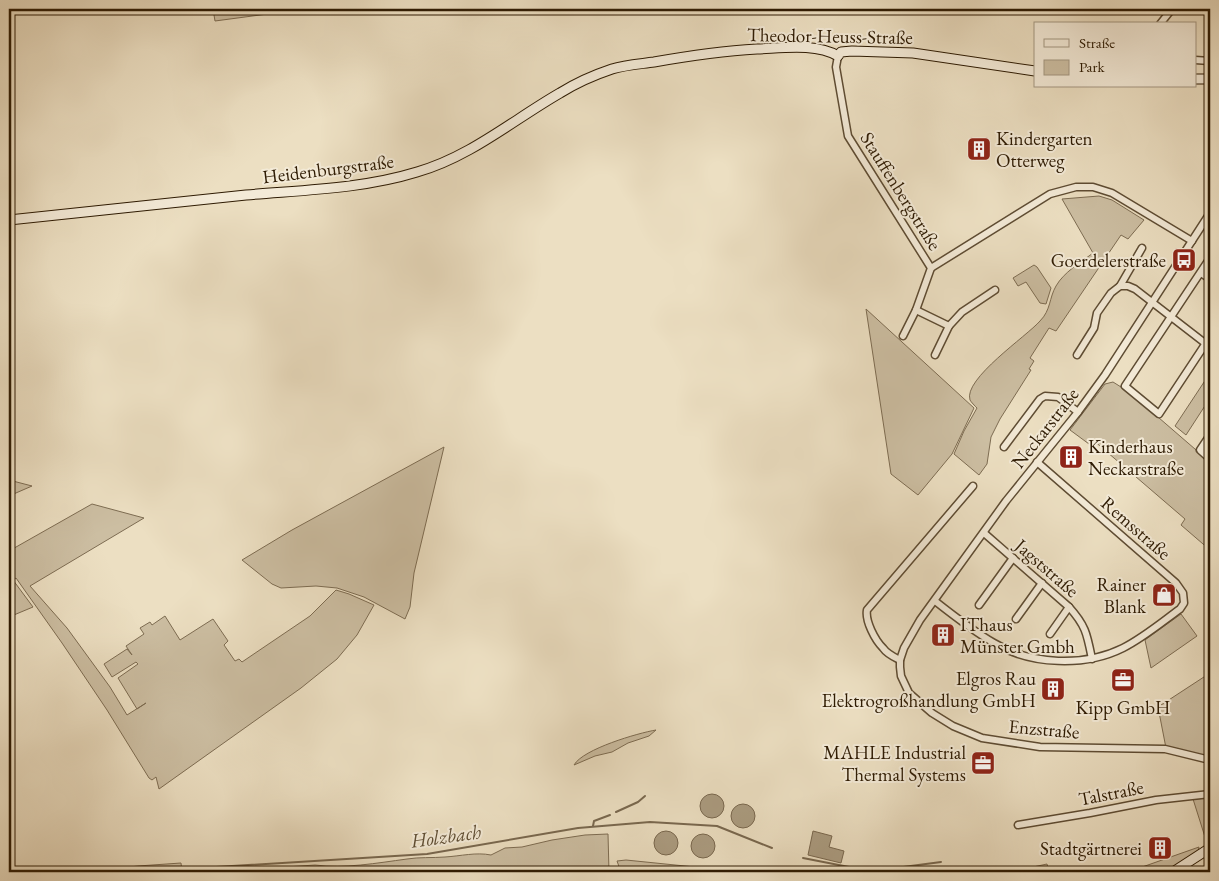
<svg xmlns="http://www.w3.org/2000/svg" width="1219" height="881" font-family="'EB Garamond',serif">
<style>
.green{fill:#ccbea2;stroke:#7d6c52}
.water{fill:#ab9c81;stroke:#79684f}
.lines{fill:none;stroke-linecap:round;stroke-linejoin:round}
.stream{stroke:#79684f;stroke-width:2}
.street-casing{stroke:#5e4c33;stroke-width:9}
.secondary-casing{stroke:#2e1b03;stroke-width:11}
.street{stroke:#f3ead7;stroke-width:6}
.secondary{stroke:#f3ead7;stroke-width:9}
.labels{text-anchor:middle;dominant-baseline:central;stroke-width:4;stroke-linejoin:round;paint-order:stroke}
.street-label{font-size:19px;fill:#2e1b03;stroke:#f3ead7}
.poi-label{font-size:19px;fill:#2e1b03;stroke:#f3ead7;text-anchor:end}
.water-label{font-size:20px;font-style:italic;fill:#604f35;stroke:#f3ead7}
</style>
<rect width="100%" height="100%" fill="#ecdfc2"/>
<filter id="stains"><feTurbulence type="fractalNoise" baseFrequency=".004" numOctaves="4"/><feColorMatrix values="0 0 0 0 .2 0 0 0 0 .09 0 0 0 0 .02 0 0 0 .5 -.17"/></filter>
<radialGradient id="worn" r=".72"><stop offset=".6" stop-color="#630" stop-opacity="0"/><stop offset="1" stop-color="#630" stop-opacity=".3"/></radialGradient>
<g class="green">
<polygon points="213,9 274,9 275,13 215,21"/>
<path d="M1099 196 1112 200 1144 220 1128 239 1121 235 1056 331 1049 328 1030 358 1034 361 1029 369 1031 370 1000 419 991 437 987 464 979 475 954 454 964 431 977 408C975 406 971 402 970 400 963 379 1027 336 1040 321 1051 310 1049 298 1056 286 1064 272 1080 263 1093 253L1062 199Z"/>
<polygon points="1034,265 1037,267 1051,288 1046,304 1040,303 1026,282 1018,286 1013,278"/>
<polygon points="866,309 974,408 952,454 918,495 891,474"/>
<polygon points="1210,373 1210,398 1186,435 1175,426"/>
<polygon points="1113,382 1129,392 1210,462 1210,550 1181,525 1185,519 1093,440 1089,444 1070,430 1105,384"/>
<polygon points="444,447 414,573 410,607 405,619 364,597 337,588 316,586 281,588 272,584 242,560 292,530"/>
<polygon points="9,480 32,486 9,496"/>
<polygon points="92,504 144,518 30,586 67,628 110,687 127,715 146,703 137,709 118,678 138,664 136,662 112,677 104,664 127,649 132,655 126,646 144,634 140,628 150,622 152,625 165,616 180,640 213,619 228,641 224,645 235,661 239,659 242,662 310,616 336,590 349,594 374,605 357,635 337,659 301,688 159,789 156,777 152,780 149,778 107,710 62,643 16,578 13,580 33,607 9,617 9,571 13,569 9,562 9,551"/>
<polygon points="1181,614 1197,636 1151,668 1145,640"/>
<polygon points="1210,673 1210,757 1166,748 1158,707"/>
<path d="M656 730 649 736 628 743 612 752 595 756 574 765C583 749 638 733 656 730Z"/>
<polygon points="1210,798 1210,842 1205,837 1193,799"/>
<path d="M608 834 609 872H214L315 865C344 869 377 863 407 859 419 857 432 858 445 857 461 856 476 852 491 855L505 848 522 847 552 840 585 835Z"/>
<polygon points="1199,847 1198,851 1166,872 1128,872"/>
<polygon points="626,860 744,872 621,872 617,861"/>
<polygon points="181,863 182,872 87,872 138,866"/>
<polygon points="1047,864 1049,872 1010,872"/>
</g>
<g class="water">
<circle cx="712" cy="806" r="12"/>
<circle cx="743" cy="816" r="12"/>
<polygon points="813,831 832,836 829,847 844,851 841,863 808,855"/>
<circle cx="666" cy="843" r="12"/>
<circle cx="703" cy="846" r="12"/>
</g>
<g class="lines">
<g class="stream">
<polyline points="616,812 638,802 645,796"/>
<polyline points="593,826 594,821 610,815"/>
<polyline points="803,858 849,867 888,869 941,862"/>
<polyline points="118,872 139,870 184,869 427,854 578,828 650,822 717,826 772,848"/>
</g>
<defs>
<g id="street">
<polyline points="1160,24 1172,9"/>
<polyline points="838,56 836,67 848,136 931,268 916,310 903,336"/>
<polyline points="1195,60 1210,61"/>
<polyline points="1210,213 1105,375 1078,412 1006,501 920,620 904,648 900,660 900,667 901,676 909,693 932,713 953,726 982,738 1040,747 1165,749 1210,760"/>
<polyline points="931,268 1050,194 1076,187 1093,187 1112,193 1192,241"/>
<polyline points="1201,273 1210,279"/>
<polyline points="1120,286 1142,248"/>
<polyline points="916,310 949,326 935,355"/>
<polyline points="949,326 962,312 995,290"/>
<polyline points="1206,343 1159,414 1125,386 1210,258"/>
<polyline points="1077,355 1094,328 1097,313 1111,293 1120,286 1128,286 1135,289 1210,347"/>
<polyline points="1210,435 1200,450 1210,459"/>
<polyline points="1004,447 1040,399 1045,396 1058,397 1078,412"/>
<path d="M984 533 1069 607C1086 626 1087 634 1092 659"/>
<path d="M935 601C954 616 973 631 994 643 1031 665 1085 667 1123 648 1143 638 1162 622 1180 609L1184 603 1183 593 1176 583 1037 462"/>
<polyline points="979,605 1013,558"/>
<polyline points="1016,619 1042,583"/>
<polyline points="1050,634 1069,607"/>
<path d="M900 660C894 657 887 654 883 648 875 640 865 621 867 610L973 486"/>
<polyline points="1018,825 1090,813 1156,800 1210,794"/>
</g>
<g id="secondary">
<polyline points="1195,79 1210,79"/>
<path d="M9 220C88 211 167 203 246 195 302 190 362 189 417 172 470 157 513 120 560 93 576 83 594 75 612 69 625 65 640 64 654 62 688 56 723 51 757 49 783 48 816 43 838 56L841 52 852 51 913 53 1035 71"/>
<polyline points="1173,872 1210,848"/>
</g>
</defs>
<use href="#street" class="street-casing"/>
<use href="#secondary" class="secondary-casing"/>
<use href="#street" class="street"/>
<use href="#secondary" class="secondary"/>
</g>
<defs>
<symbol id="building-square" viewBox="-11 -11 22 22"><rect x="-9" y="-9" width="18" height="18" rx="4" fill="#8f2418" stroke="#f3ead7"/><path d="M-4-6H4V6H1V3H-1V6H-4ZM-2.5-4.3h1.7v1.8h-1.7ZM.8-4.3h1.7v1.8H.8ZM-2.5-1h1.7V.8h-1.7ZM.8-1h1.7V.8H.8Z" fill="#fff"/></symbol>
<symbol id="bus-square" viewBox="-11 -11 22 22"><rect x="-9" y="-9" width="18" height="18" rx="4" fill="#8f2418" stroke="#f3ead7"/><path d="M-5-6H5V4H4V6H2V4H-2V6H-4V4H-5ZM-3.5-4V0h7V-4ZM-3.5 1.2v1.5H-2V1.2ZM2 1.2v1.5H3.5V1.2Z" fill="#fff"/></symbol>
<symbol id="shop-square" viewBox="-11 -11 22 22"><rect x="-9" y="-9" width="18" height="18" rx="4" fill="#8f2418" stroke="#f3ead7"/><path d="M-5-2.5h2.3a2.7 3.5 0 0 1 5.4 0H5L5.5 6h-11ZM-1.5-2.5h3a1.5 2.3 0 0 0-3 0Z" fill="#fff"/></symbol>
<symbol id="office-square" viewBox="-11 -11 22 22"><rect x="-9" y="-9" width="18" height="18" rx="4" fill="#8f2418" stroke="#f3ead7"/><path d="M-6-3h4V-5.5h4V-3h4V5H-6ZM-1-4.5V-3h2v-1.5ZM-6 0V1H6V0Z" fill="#fff"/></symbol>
</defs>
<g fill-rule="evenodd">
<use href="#building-square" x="965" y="135" width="28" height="28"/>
<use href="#bus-square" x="1170" y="246" width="28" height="28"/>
<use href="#building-square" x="1057" y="443" width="28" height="28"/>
<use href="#shop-square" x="1150" y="581" width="28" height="28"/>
<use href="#building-square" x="929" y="621" width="28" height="28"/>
<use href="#office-square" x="1109" y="666" width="28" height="28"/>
<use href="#building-square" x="1039" y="675" width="28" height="28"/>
<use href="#office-square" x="969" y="749" width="28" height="28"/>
<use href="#building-square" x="1146" y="834" width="28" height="28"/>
</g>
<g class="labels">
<g class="street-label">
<text transform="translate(830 36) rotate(1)">Theodor-Heuss-Straße</text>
<text transform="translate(328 169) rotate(-7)">Heidenburgstraße</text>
<text transform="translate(901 191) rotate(58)">Stauffenbergstraße</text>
<text transform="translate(1045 428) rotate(-52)">Neckarstraße</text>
<text transform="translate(1136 528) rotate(41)">Remsstraße</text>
<text transform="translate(1047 568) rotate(41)">Jagststraße</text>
<text transform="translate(1044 729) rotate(5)">Enzstraße</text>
<text transform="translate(1111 793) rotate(-11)">Talstraße</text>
</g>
<g class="poi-label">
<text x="996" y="138" text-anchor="start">Kindergarten<tspan x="996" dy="22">Otterweg</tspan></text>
<text x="1166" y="260">Goerdelerstraße</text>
<text x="1088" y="446" text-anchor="start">Kinderhaus<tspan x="1088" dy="22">Neckarstraße</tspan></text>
<text x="1146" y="584">Rainer<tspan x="1146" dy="22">Blank</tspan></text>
<text x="960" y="624" text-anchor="start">IThaus<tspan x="960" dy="22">Münster Gmbh</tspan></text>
<text x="1036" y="678">Elgros Rau<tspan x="1036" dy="22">Elektrogroßhandlung GmbH</tspan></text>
<text x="1123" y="707" text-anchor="middle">Kipp GmbH</text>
<text x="966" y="752">MAHLE Industrial<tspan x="966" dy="22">Thermal Systems</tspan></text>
<text x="1142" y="848">Stadtgärtnerei</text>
</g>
<g class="water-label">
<text transform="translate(446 836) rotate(-8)">Holzbach</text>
</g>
</g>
<rect width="1219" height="881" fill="none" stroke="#ecdfc2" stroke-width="30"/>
<rect x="10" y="10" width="1199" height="861" fill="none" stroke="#2e1b03" stroke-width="2.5"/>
<rect x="15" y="15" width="1189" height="851" fill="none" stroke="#2e1b03"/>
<rect x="1034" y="22" width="162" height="65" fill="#f3ead7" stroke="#a49782"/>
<rect x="1044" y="39" width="25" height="8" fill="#f3ead7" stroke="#a49782"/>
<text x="1079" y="48" font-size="15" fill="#2e1b03">Straße</text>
<rect x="1044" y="60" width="25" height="15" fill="#ccbea2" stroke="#a49782"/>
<text x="1079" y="72" font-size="15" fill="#2e1b03">Park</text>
<rect width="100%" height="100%" filter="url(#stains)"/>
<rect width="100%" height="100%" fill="url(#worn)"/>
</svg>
